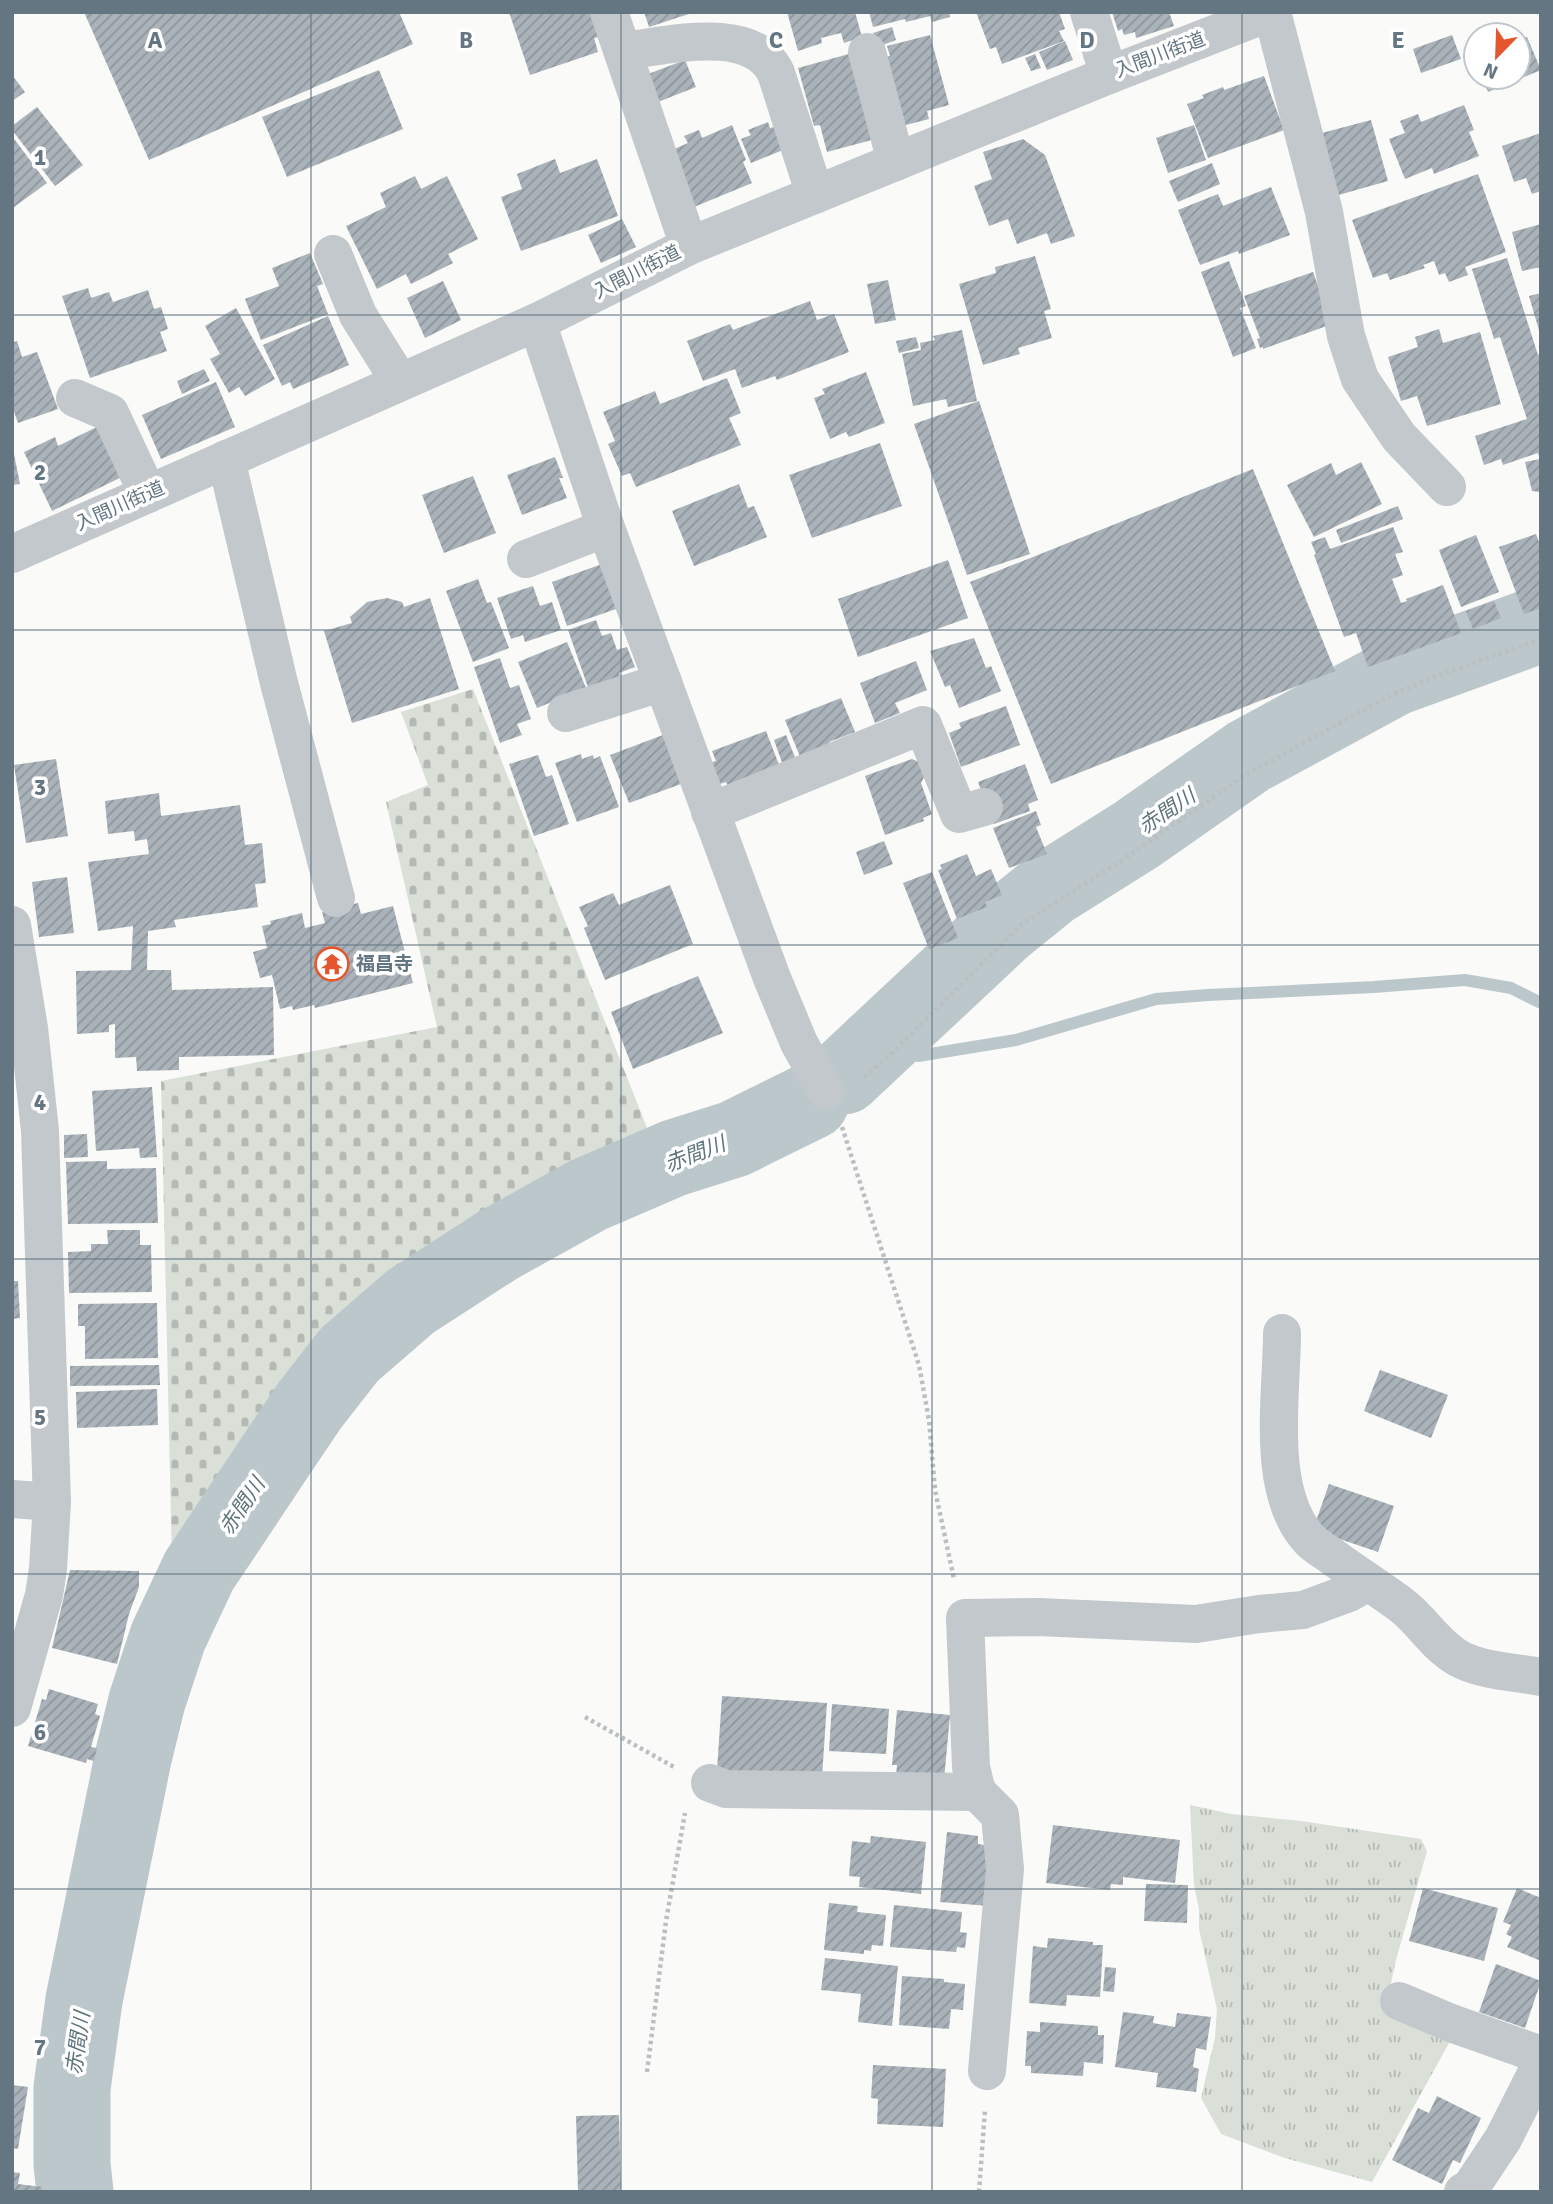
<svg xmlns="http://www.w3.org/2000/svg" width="1553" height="2204" font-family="Signika,'Noto Sans JP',sans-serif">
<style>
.grass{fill:url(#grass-tufts)}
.cemetery{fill:url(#cemetery-stones)}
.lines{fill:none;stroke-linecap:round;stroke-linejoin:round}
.stream{stroke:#bbc7cb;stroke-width:12}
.river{stroke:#bbc7cb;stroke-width:77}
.building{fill:url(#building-hatch)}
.path{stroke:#bbbfc2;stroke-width:4.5;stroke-dasharray:3.5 3.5;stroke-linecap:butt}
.minor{stroke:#c3c8cc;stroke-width:38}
.grid{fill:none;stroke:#657683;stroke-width:2;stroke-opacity:0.55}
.labels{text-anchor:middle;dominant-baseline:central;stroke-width:7;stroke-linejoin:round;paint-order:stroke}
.street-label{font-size:19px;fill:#657683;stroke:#fff}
.poi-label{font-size:19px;font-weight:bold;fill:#657683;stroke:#fff;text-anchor:start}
.water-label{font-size:21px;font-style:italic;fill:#60757c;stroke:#fff}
.grid-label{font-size:23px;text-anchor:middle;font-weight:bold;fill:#657683;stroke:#fff;stroke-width:7;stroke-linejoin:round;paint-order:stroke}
</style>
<defs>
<pattern id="grass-tufts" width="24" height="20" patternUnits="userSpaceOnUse" patternTransform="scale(1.75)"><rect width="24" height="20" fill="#dadfd7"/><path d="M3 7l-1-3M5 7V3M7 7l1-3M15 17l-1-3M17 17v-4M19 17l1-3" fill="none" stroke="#b4b9b4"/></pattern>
<pattern id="cemetery-stones" width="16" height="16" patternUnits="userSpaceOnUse" patternTransform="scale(1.75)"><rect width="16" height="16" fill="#dadfd7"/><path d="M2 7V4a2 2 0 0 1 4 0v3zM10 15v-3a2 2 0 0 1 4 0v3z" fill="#b4b9b4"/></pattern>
<pattern id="building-hatch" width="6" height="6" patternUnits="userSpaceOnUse" patternTransform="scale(1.75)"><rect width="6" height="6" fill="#aab3b9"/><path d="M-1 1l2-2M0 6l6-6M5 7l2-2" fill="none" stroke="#8e969c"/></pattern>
</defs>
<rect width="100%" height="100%" fill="#fafaf8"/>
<polygon class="grass" points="1190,1805 1231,1814 1301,1821 1421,1839 1427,1851 1396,1960 1386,2006 1453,2036 1372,2182 1285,2158 1221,2134 1201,2098 1215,2038 1217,2009 1199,1929 1199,1909 1194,1885"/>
<polygon class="cemetery" points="473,689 655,1148 619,1160 528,1199 467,1246 369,1314 249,1455 212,1513 187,1565 172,1564 161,1081 437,1027 386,802 428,785 401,712"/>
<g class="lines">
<polyline class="stream" points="918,1056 1016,1040 1156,999 1208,995 1374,987 1465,980 1511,988 1541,1003"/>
<g class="river">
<polyline points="844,1076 1003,927 1050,889 1136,835 1249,756 1395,677 1541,624"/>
<polyline points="75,2192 72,2164 72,2088 84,2000 133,1758 147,1701 168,1637 199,1571 277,1454 310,1405 349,1355 410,1302 498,1245 588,1195 674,1158 734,1139 811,1101"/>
</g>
</g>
<g class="building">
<polygon points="84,12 399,12 413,44 149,160"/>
<polygon points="509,12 591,12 600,37 594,38 598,52 530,75"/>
<polygon points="644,12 692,12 692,13 649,27"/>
<polygon points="787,12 855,12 862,37 844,43 841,33 821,38 822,43 798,51"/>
<polygon points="869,12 949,12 950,17 932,22 930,16 906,22 905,19 873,27"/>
<polygon points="976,12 1059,12 1065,29 1059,31 1064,41 1002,64 996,47 990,49"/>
<polygon points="1112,12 1169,12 1174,26 1136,38 1135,32 1124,35 1122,29 1118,31"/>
<polygon points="892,27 896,40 877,47 873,33"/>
<polygon points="930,35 949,105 927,111 929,119 902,126 883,58 890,56 887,46"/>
<polygon points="1452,35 1461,59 1421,73 1413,49"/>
<polygon points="1527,37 1541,70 1488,92 1482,77 1518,77 1518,40"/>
<polygon points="1065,41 1073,60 1047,70 1039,52"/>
<polygon points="856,52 879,138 827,152 820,125 814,126 798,68"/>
<polygon points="1035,54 1041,68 1031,71 1025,58"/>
<polygon points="685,60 696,87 658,102 648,74"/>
<polygon points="379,70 403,129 287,177 262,117"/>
<polygon points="12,75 25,92 12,101"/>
<polygon points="1264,76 1284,130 1208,158 1187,104 1204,98 1202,95 1223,87 1224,90"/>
<polygon points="1464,105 1474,130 1469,132 1479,156 1434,174 1432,168 1405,179 1389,139 1405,133 1400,121 1418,114 1421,122"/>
<polygon points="37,107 83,165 55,186 12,130 12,126"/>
<polygon points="1371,120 1388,181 1335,196 1318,134"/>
<polygon points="768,122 770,128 774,127 783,150 751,163 741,139 751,135 748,130"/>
<polygon points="732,125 746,160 743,162 752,183 694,207 665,153 688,143 684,136 699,130 702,138"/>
<polygon points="1194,125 1206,160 1168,173 1156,138"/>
<polygon points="1541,133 1541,191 1532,194 1526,178 1514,182 1502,146"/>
<polygon points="12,136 47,183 14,207 12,205"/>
<polygon points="1023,139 1045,155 1075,236 1051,244 1047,233 1017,244 1008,219 989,226 974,186 992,179 983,152"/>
<polygon points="555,159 560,173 597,159 618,216 521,251 501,197 522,189 517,174"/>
<polygon points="1212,163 1220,184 1178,202 1169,181"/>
<polygon points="1478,174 1506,252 1465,267 1468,275 1449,282 1445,273 1439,275 1434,261 1423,265 1425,268 1390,280 1387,273 1373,278 1352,220"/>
<polygon points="415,176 421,189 447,176 478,239 448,254 453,263 411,284 406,274 377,289 346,226 386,207 380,193"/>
<polygon points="1271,187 1290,235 1239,254 1238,251 1200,265 1178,210 1218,194 1223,206"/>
<polygon points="622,219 636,247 601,263 588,235"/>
<polygon points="1541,224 1541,267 1522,271 1512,232"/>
<polygon points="310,253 323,284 317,286 328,314 261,340 245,299 279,286 272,268"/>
<polygon points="1035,256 1051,309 1044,311 1052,338 1018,348 1020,354 983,365 959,284 996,273 995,267"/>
<polygon points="1507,258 1538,355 1541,354 1541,492 1532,491 1525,462 1540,459 1538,453 1503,465 1501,459 1484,465 1475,436 1527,419 1500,337 1494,339 1472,269"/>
<polygon points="1229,261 1246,306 1240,308 1256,348 1233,357 1201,272"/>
<polygon points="1313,272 1332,324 1263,349 1263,347 1260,348 1257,339 1260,338 1244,296"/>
<polygon points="888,280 896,320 875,324 867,284"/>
<polygon points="443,281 461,320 425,338 407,298"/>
<polygon points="88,288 91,298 109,292 113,302 148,290 154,309 161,307 168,329 160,332 167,351 90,378 62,296"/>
<polygon points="1541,293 1541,334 1540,334 1529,296"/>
<polygon points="810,301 817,320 834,314 849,352 777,380 775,376 742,388 735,369 703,381 687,341 730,324 733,330"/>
<polygon points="236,308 275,379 245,396 239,387 229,393 210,359 220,354 205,326"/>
<polygon points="328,316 349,365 293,389 290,382 282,386 263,345"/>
<polygon points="1439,329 1443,343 1480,332 1501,404 1427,426 1417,396 1401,401 1388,357 1418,347 1415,337"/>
<polygon points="962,330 977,401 948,407 946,399 913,406 902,354 921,350 920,343 935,340 933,336"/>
<polygon points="916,337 919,348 899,353 896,341"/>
<polygon points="17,341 22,357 37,352 58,409 18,423 12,406 12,343"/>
<polygon points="204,369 210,381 182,394 177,381"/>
<polygon points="866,372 885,423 849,437 846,432 830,439 814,398 825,394 822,389"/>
<polygon points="727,378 741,413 729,418 741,445 636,487 630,473 622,476 608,444 615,441 603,412 655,391 660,404"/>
<polygon points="216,382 235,427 161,459 142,415"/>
<polygon points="979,401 1030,554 967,575 914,424"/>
<polygon points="101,425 126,475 52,511 24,452 55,437 58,446"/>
<polygon points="880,443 902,506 812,538 789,475"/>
<polygon points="12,444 20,484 12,485"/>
<polygon points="555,457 563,478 559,478 567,498 522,515 507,475"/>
<polygon points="1361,462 1382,504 1314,537 1287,485 1331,463 1336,475"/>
<polygon points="1253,469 1335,671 1051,784 970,582"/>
<polygon points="473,476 496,533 444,553 422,495"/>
<polygon points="739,484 748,508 754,506 767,537 694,566 672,511"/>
<polygon points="1398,506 1403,519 1341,543 1336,530"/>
<polygon points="1393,527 1403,552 1395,554 1403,575 1392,579 1401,603 1407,601 1406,599 1443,585 1461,633 1368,667 1356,633 1344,637 1314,555 1316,554 1311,542 1325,537 1330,549"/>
<polygon points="1536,534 1541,547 1541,608 1524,614 1499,547"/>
<polygon points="1476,535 1499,592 1461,607 1439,550"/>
<polygon points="948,560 968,618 858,657 838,599"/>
<polygon points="602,564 619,608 567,626 552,582"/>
<polygon points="478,579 487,603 491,602 509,648 473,662 446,591"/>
<polygon points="533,586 540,606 552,602 561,630 525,642 523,635 511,639 497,598"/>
<polygon points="387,598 402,602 404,607 430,598 459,689 352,723 324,631 352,623 350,617 367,602"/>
<polygon points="1494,601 1501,618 1473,629 1466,611"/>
<polygon points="596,620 602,636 611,633 617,650 627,647 635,667 619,673 623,681 590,693 568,630"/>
<polygon points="974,638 986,668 991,666 1001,691 959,708 950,685 945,687 930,651"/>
<polygon points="567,642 586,688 537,708 518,662"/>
<polygon points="500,658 510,688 519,685 531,719 517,724 522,735 500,743 474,667"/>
<polygon points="916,661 927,690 895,703 900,713 875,723 860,683"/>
<polygon points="841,698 855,732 829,742 831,748 801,759 785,720"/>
<polygon points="1006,706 1020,745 961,767 949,733 961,728 959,723"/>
<polygon points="766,731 781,770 729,789 726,782 717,785 709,763 716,761 712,751"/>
<polygon points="663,735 681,784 629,803 610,755"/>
<polygon points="786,735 797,762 784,768 774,740"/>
<polygon points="581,754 582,759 593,755 594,759 600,756 619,807 577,822 555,763"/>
<polygon points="538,755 546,777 552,775 569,824 534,836 509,764"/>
<polygon points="56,759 68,836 26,843 14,765"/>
<polygon points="912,759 919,762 924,777 921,783 932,814 923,818 924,821 885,835 865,776"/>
<polygon points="1025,764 1038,800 1028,804 1030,811 994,824 978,782"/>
<polygon points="159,793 161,816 240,805 245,845 262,843 266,883 255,884 258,907 174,920 176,927 148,931 147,970 171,970 172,990 273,987 274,1055 179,1057 179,1070 137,1071 136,1057 115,1058 115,1024 109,1025 109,1032 77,1034 76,971 131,970 133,926 98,931 88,862 149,854 147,839 135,841 134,831 108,834 105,801"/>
<polygon points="1036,811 1041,825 1036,827 1047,854 1009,868 993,828"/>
<polygon points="884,841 893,864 864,875 856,852"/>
<polygon points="967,854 976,876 991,869 1002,895 985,902 987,907 957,919 938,870 942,869 940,865"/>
<polygon points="932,872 958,938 929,949 903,883"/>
<polygon points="67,877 74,933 39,937 32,882"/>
<polygon points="670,885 693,944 605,980 584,928 588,926 579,907 613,893 619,905"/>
<polygon points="358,903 361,914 393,906 413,983 315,1008 314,1005 293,1010 292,1006 280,1009 272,975 260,978 253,952 267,948 262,926 271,924 270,921 302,913 305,928 325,923 322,912"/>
<polygon points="698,976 723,1033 633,1069 611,1012"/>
<polygon points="152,1087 157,1157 140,1158 139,1148 96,1151 92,1091"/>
<polygon points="87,1134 88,1157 64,1158 64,1135"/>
<polygon points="107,1161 107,1169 156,1168 158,1223 68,1224 66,1162"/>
<polygon points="107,1230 140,1230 140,1245 151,1245 152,1292 69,1293 68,1252 91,1251 91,1244 108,1244"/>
<polygon points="12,1281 18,1281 20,1318 12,1319"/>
<polygon points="157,1303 158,1358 85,1359 85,1326 78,1326 78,1304"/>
<polygon points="159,1365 160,1385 70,1386 70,1366"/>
<polygon points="1380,1370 1448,1395 1431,1438 1364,1411"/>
<polygon points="157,1389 158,1425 77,1428 76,1392"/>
<polygon points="1329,1484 1394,1506 1378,1552 1313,1530"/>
<polygon points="70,1570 139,1571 139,1587 129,1614 117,1664 52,1648"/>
<polygon points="49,1689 98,1704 95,1714 100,1716 91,1747 97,1748 94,1761 87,1759 86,1763 28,1746 42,1699 46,1700"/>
<polygon points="722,1696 827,1703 822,1777 717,1770"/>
<polygon points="832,1704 889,1709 886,1754 829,1751"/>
<polygon points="897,1710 950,1715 944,1780 896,1775 897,1765 892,1765"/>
<polygon points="1053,1825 1180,1840 1175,1883 1123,1877 1123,1885 1111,1884 1110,1890 1046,1883"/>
<polygon points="947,1832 978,1836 978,1844 991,1846 989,1906 940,1902"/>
<polygon points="871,1836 926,1842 921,1894 859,1887 860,1877 849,1876 852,1841 870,1843"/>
<polygon points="1146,1884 1188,1885 1187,1923 1144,1921"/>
<polygon points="1423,1888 1498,1908 1484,1961 1409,1941"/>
<polygon points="1517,1888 1541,1898 1541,1961 1507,1947 1512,1937 1506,1934 1511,1925 1503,1922"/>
<polygon points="829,1903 858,1906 857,1912 886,1915 883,1946 872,1945 871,1951 864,1950 864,1954 824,1950"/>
<polygon points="894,1905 962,1912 960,1932 967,1933 965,1948 957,1947 956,1952 890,1947"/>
<polygon points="1048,1938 1093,1942 1093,1945 1103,1945 1100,1997 1067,1995 1066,2006 1029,2003 1033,1946 1047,1948"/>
<polygon points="825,1958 898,1966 892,2026 858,2022 861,1994 821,1990"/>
<polygon points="1496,1964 1541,1981 1525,2028 1479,2012"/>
<polygon points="1105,1967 1116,1968 1114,1992 1103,1991"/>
<polygon points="902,1976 944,1979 944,1982 965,1984 963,2010 951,2009 949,2029 899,2025"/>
<polygon points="1123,2012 1154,2016 1153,2023 1175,2027 1177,2013 1211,2017 1206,2050 1196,2048 1193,2067 1199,2069 1196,2092 1156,2087 1158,2073 1115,2067"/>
<polygon points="1040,2022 1098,2026 1098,2035 1104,2035 1103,2064 1084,2062 1083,2076 1031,2073 1031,2066 1025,2066 1027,2031 1040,2032"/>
<polygon points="873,2065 946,2069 943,2127 877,2124 878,2099 871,2098"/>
<polygon points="12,2085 28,2087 18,2149 12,2148"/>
<polygon points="1437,2096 1481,2118 1460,2163 1453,2160 1442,2184 1392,2160 1418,2108 1429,2113"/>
<polygon points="619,2115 621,2192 578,2192 576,2116"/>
<polygon points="12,2172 20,2173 18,2184 42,2187 41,2192 12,2192"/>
</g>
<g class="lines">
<g class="path">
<polyline points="864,1077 891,1054 1022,924 1124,859 1247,774 1393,694 1437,676 1541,639"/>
<polyline points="842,1127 919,1365 929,1420 935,1490 954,1579"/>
<polyline points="585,1717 674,1767"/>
<polyline points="647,2072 666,1921 685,1813"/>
<polyline points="979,2192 985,2110"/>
</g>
<g class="minor">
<polyline points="609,12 689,246"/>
<polyline points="1089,12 1109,75"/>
<polyline points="1272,12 1324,212 1346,336 1360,379 1399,437 1447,487"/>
<path d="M623 51C667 46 752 23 776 73L815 195"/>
<polyline points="867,52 896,162"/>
<polyline points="333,254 358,315 400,382"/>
<polyline points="537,322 606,528 772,978 799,1043 826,1091"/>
<polyline points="75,398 110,413 148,494"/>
<polyline points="226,459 279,683 336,898"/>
<polyline points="12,554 537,322 689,246 1109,75 1271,12"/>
<polyline points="526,559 606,528"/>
<polyline points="566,713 663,682"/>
<polyline points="710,812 923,725 959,814 984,807"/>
<polyline points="12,925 29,1028 40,1131 52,1502 48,1569 44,1595 12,1708"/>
<path d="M1282 1333C1282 1394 1265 1491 1309 1539 1314 1545 1323 1550 1330 1555 1353 1572 1377 1587 1400 1604 1421 1619 1435 1645 1458 1658 1481 1671 1515 1672 1541 1677"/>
<polyline points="12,1499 52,1502"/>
<polyline points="710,1783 726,1789 977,1792"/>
<polyline points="1399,2001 1451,2023 1541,2055"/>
<polyline points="987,2071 1005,1869 1000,1815 977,1792 971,1767 965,1618 1038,1617 1196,1624 1259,1614 1303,1610 1349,1593 1367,1583"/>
<polyline points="1463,2192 1471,2187 1503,2139 1541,2064"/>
</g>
</g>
<path class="grid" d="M311 12V2192M621 12V2192M932 12V2192M1242 12V2192M12 315H1541M12 630H1541M12 945H1541M12 1259H1541M12 1574H1541M12 1889H1541"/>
<defs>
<symbol id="temple-ring" viewBox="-11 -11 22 22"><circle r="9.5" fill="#fff" stroke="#e4572e" stroke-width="1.5"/><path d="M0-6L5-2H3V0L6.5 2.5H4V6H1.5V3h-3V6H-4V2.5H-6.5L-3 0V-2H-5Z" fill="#e4572e"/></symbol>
</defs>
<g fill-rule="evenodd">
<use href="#temple-ring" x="313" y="945" width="38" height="38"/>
</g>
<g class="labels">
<g class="street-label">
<text transform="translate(1160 55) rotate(-21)">入間川街道</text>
<text transform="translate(637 272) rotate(-27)">入間川街道</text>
<text transform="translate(120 506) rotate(-24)">入間川街道</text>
</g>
<g class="poi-label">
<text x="356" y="964">福昌寺</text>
</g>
<g class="water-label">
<text transform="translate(1167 811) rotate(-34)">赤間川</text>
<text transform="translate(695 1154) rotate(-21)">赤間川</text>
<text transform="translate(242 1506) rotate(-56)">赤間川</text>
<text transform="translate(78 2043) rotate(-82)">赤間川</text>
</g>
</g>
<g class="grid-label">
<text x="155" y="48">A</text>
<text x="466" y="48">B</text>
<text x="776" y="48">C</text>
<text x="1087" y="48">D</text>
<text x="1398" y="48">E</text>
<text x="40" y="165">1</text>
<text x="40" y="480">2</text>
<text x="40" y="795">3</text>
<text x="40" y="1110">4</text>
<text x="40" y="1425">5</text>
<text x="40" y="1740">6</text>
<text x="40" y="2055">7</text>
</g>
<rect width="1553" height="2204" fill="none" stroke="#657683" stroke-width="28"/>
<g transform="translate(1497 56) rotate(203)"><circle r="33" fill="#ffffff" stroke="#c1c8cd" stroke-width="2"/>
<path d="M0-5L12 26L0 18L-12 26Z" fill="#e4572e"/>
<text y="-10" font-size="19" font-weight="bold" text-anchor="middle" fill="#657683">N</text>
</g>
</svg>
